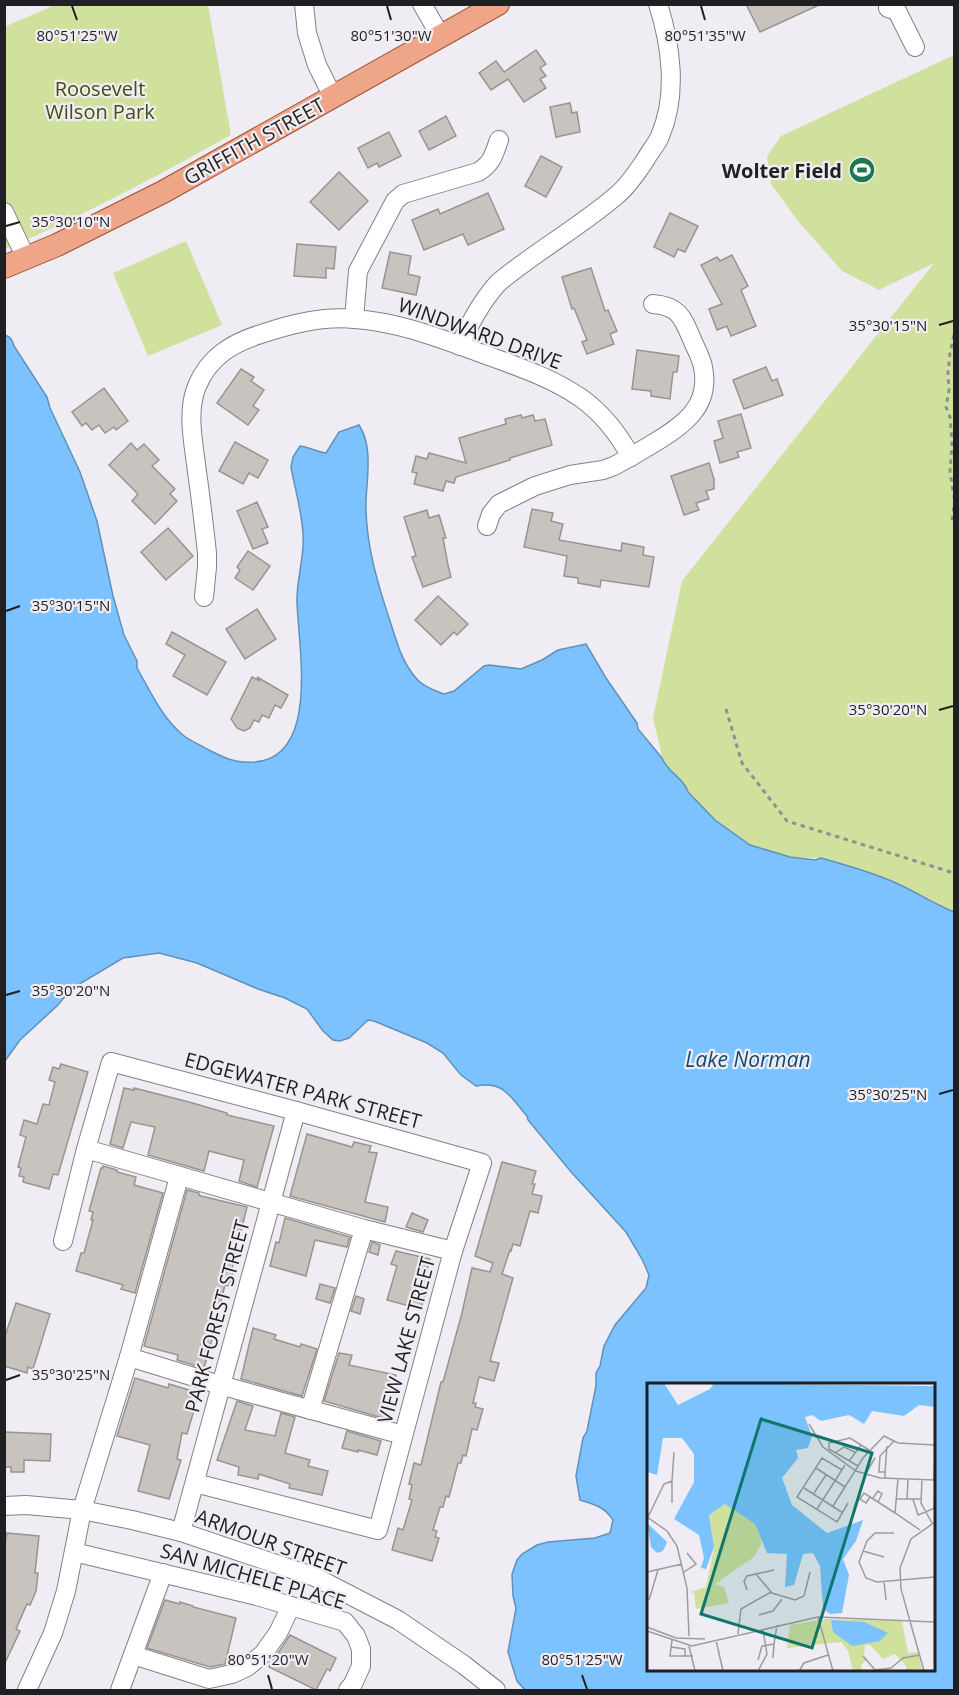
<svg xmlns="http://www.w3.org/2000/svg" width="959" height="1695" font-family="'Open Sans',sans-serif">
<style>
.green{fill:#d0e09d}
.water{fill:#7bc2ff;stroke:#6091bc;stroke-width:1.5;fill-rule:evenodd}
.building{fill:#c8c3bf;stroke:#989490;stroke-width:1.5}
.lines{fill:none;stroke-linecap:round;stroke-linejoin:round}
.minor-casing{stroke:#838186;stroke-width:20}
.major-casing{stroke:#a05031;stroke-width:24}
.path{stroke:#908e93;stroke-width:3;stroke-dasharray:4.5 4.5;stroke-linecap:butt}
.minor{stroke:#fff;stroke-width:18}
.major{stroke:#efa688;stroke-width:22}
.ticks{fill:none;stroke:#201f21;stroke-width:2}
.labels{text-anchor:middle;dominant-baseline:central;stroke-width:4.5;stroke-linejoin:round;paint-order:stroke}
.park-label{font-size:20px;fill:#444f0f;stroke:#efedf3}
.street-label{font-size:20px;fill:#201f21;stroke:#efedf3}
.poi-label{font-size:20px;font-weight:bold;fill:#201f21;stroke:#efedf3;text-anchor:end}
.water-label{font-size:21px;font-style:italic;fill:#13486f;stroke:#efedf3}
.inset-road{fill:none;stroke:#9c9b9f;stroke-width:1.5}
.view{fill:#0f766e;fill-opacity:0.15;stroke:#0f766e;stroke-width:3}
.inset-edge{fill:none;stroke:#201f21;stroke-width:3}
.ticks-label{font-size:15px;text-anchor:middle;fill:#201f21;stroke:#efedf3;stroke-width:4.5;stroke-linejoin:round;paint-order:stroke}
</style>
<rect width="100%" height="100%" fill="#efedf3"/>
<g class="green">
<path d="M55 5H208L231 135C157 176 83 216 5 249L4 27Z"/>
<polygon points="954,55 954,912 895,883 854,867 821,858 790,857 750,845 715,820 688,792 664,764 653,718 682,581 934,263 879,290 842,271 798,221 771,184 767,156 781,136"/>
<polygon points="186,241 222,325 148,356 113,273"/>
</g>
<path class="water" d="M5 335C11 337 12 340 14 346L47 397 50 408 80 472 97 521 113 596 124 635 137 661V668C150 691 162 718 183 735 190 741 199 744 207 749 217 754 225 759 236 761 323 776 299 653 297 603 296 580 305 557 303 534 302 512 295 489 291 467L293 457 300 446C310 447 316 452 326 453L339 432 359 425C373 446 367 477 366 501 365 543 378 585 391 624 397 643 402 662 416 678 422 686 434 690 444 694L454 691 484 666 489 665 521 669 542 660 558 650 586 644 606 678 637 723 638 729 662 758C667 772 684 778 688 792L715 820 750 845 790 857 815 860 821 858C846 865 872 872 896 883 916 892 934 904 954 912V1690H525L517 1681 508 1652 516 1608 513 1596 512 1574 517 1560 522 1554 537 1545 548 1542 595 1538 610 1533 613 1520C605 1507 594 1504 580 1500L576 1476 583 1438 587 1431 596 1386V1373L600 1366 604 1346 615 1325 646 1288 649 1275 642 1259 626 1232 572 1173 528 1120 527 1116C510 1097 505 1081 476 1086L461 1075 443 1053 427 1043 374 1021 368 1020 349 1038 340 1041 333 1040 323 1031 307 1009 285 998 258 989 197 963 159 953 123 958 71 989 58 1005 20 1040 5 1061ZM648 1384H934V1670H648Z"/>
<g class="building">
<polygon points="746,4 821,4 760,32"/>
<polygon points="536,50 546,64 540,68 546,76 540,79 546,88 524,102 508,79 491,90 479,73 496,61 504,72"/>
<polygon points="570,103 572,113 577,112 580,132 556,137 550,107"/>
<polygon points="446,116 456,136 429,150 419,131"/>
<polygon points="389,132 401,156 379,167 377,163 368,168 358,148"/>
<polygon points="541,156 562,167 546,197 525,186"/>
<polygon points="339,172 368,201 339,230 310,202"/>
<polygon points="488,193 504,229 468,245 463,234 424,250 412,220 438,209 440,214"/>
<polygon points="670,213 698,226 685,252 678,249 674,257 654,247"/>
<polygon points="297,244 336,247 334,269 326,268 326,278 294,276"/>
<polygon points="390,252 411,256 408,274 420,277 416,295 382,288"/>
<polygon points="732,255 748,286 741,290 756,326 731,336 727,326 717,330 709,309 722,304 701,265 717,257 720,261"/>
<polygon points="591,268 605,311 608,310 617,331 610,334 614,344 587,354 582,342 587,340 574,308 572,309 562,277"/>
<polygon points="637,350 679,356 677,372 673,372 670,399 651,396 651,391 632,389"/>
<polygon points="766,367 772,381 777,379 783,395 744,409 733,380"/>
<polygon points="241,369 254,377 251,381 264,390 253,406 259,410 248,425 217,403"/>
<polygon points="104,388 128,421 116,430 114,427 105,433 99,425 92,430 86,423 82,426 72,412"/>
<polygon points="741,414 751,448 737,452 739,457 720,463 714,441 723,438 718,421"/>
<polygon points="521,415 522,418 533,415 535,421 545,419 552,445 510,458 510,460 456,477 454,483 446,481 443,491 414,484 417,473 412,472 416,456 427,459 429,453 466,463 459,438 506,424 505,419"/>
<polygon points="235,442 268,460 258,478 249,473 243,484 219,471"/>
<polygon points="131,443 137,450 144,444 159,460 152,466 175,489 170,494 177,501 155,524 132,501 138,494 109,465"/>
<polygon points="709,463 714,479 714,489 706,491 709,499 696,503 699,510 684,515 671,476"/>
<polygon points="257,502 268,527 262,529 268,543 253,549 237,511"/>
<polygon points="532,509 553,513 551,521 563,524 559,540 621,551 622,543 644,547 643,555 654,557 649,587 601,580 600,587 578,583 578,578 564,576 567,556 524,547"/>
<polygon points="427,510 429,518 439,515 446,538 443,538 448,565 451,577 423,587 412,557 416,556 404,517"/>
<polygon points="168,528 193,556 166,580 141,552"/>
<polygon points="248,551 270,566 253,590 235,578 240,570 237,567"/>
<polygon points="438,596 468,624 457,635 454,632 441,645 415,620"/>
<polygon points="257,609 276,639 245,659 226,629"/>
<polygon points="172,632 226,662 207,695 173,676 185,655 166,644"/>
<polygon points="252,677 260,681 257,677 288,695 281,708 275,705 269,718 262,715 259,722 254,720 250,728 244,731 237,728 231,719"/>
<polygon points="61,1064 88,1072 58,1175 53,1174 49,1189 23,1182 24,1177 19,1176 21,1168 18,1167 26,1137 20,1135 24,1120 37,1124 43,1104 49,1105 55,1082 49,1080 53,1067 59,1069"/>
<polygon points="124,1088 134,1090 134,1088 189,1102 227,1113 227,1115 274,1126 257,1187 239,1181 244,1160 209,1151 204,1171 148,1155 155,1127 131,1122 123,1148 110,1144"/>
<polygon points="307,1134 352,1147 354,1142 371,1146 369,1152 377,1153 365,1202 388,1207 385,1222 290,1196"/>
<polygon points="502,1162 536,1171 532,1184 535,1184 532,1194 542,1196 538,1213 530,1211 520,1246 513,1244 511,1251 510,1250 502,1274 513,1278 490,1361 499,1363 494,1381 479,1377 473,1403 476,1403 475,1407 483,1409 477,1430 472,1429 466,1456 463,1455 461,1463 458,1463 449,1497 446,1496 443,1507 440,1507 433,1530 437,1531 435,1537 439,1538 432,1561 392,1550 398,1528 403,1530 412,1500 409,1499 412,1485 409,1484 414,1463 421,1465 441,1382 443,1382 462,1313 472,1268 490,1272 493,1263 475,1256"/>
<polygon points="103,1166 117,1170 117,1172 136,1177 134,1185 163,1193 135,1293 121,1289 123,1285 76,1271 81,1253 84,1253 93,1220 91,1220 93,1212 89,1211 101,1168 103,1168"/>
<polygon points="187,1190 199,1193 199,1195 201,1196 247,1207 232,1269 234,1269 229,1286 225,1285 216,1321 217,1322 204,1368 177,1360 178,1355 144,1346"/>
<polygon points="412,1213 428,1220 423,1232 406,1227"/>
<polygon points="285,1218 350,1237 347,1247 315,1240 306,1276 270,1266 276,1242 279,1243"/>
<polygon points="372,1242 380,1245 378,1255 369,1252"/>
<polygon points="396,1251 430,1259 422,1289 426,1290 421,1309 387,1300 397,1266 391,1264"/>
<polygon points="320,1284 335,1288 330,1303 316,1299"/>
<polygon points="356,1296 364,1299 360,1314 351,1311"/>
<polygon points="16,1303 50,1314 33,1369 28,1367 27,1373 4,1366 4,1339"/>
<polygon points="253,1328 276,1335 274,1339 300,1347 301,1344 317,1349 302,1396 241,1379"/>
<polygon points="339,1353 352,1355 349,1365 396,1375 386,1419 324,1401"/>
<polygon points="135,1378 168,1388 169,1384 199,1393 187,1434 182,1433 177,1459 181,1460 169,1499 138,1491 150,1445 117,1436"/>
<polygon points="237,1401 253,1406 245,1430 275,1436 281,1413 295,1417 285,1453 310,1460 308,1466 328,1471 322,1495 289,1488 290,1484 259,1474 258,1479 238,1475 239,1467 217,1460"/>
<polygon points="347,1431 381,1441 377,1455 358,1450 358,1452 342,1448"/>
<polygon points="4,1432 51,1434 50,1461 24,1460 24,1472 11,1472 11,1467 4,1467"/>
<polygon points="7,1533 39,1536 35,1573 38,1573 36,1591 30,1605 27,1604 16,1629 20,1631 4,1665 4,1549"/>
<polygon points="165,1600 180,1604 180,1602 193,1606 193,1607 236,1618 225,1664 210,1667 147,1648"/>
<polygon points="290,1635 336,1658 330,1671 327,1669 316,1690 269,1667"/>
</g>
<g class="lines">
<defs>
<g id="minor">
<polyline points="304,4 307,33 317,65 333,97"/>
<polyline points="422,4 441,37"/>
<polyline points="888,8 897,11 915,47"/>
<polyline points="4,212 26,258"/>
<path d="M354 319 358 271 395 201 403 194 478 172C492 164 494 154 499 140"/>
<path d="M460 346C470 322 481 302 498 283 536 251 580 227 617 195 629 185 637 172 646 159 650 151 657 144 660 136 678 95 671 45 658 4"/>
<path d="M487 526 491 514 499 504 535 486 570 475 603 470 614 466C627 459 641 451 654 443 683 425 711 407 703 367 701 357 695 347 691 337 682 316 678 306 653 304"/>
<path d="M204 597 207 567V553C204 526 201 499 197 472 194 445 186 412 197 386 209 357 232 343 261 334 291 324 322 316 355 319 400 322 444 340 486 355 519 367 552 378 581 398 602 413 619 435 631 457"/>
<polyline points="86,1149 364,1229 453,1251"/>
<polyline points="63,1241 86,1149 111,1062 296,1111 482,1163 453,1251 378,1530 195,1483"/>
<polyline points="129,1357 220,1385 403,1435"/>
<polyline points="310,1410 364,1229"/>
<polyline points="4,1506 26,1505 82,1510 132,1520 181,1532 315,1577 398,1620 464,1665 496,1690"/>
<polyline points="181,1532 296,1111"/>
<polyline points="74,1552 257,1596 345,1622 356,1636 361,1649 361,1666 353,1684 348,1690"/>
<polyline points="133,1655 209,1679 232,1674 247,1667 263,1654 278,1633 291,1606"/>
<polyline points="27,1690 53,1633 66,1591 82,1510 129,1357 179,1177"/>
<polyline points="120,1690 163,1573"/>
</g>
<polyline id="major" points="4,267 57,245 163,192 498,4"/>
</defs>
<use href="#minor" class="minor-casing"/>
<use href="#major" class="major-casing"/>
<g class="path">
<polyline points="954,335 950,353 948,373 949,390 946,407 950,417 952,443 950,472 954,497"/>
<polyline points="954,507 952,521 954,523"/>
<polyline points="726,709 742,763 787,821 954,873"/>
</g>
<use href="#minor" class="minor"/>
<use href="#major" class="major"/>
</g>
<path class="ticks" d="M72 6 77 20M387 6 391 20M701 6 705 20M6 226 20 222M939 325 953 321M6 611 20 606M939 710 953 706M6 995 20 991M939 1094 953 1090M6 1380 20 1375M268 1675 272 1689M582 1675 587 1689"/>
<defs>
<symbol id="stadium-disc" viewBox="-11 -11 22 22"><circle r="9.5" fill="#1c784d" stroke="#efedf3"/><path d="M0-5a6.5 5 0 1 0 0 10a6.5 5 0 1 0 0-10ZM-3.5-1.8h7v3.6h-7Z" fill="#fff"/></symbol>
</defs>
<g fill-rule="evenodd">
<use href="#stadium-disc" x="847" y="155" width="30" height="30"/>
</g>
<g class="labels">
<g class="park-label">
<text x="100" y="88">Roosevelt<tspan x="100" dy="23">Wilson Park</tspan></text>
</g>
<g class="street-label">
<text transform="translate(254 141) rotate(-29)">GRIFFITH STREET</text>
<text transform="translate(480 333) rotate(20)">WINDWARD DRIVE</text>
<text transform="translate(303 1090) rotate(15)">EDGEWATER PARK STREET</text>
<text transform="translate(217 1316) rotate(-75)">PARK FOREST STREET</text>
<text transform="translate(406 1340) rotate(-75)">VIEW LAKE STREET</text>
<text transform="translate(271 1542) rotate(20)">ARMOUR STREET</text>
<text transform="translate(253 1576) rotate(16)">SAN MICHELE PLACE</text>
</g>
<g class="poi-label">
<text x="842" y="170">Wolter Field</text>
</g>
<g class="water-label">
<text x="748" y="1059">Lake Norman</text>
</g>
</g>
<g transform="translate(647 1383)">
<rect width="288" height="288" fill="#efedf3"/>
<path d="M78 121 108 141 115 159 107 174 68 201 77 204 82 220 49 226 47 210 43 209 59 204 67 164 62 132ZM179 236 255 238 261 270 271 269 275 288H257L260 284 248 271 236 276 223 262H218L217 273 221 276 214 282 215 288H206L201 268 194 259 140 265 143 242Z" fill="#d0e09d"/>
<path d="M0 0H17L31 22 63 6 67 0 288 3V24L272 22 257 33 225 28 217 41 202 32 174 38 165 32 158 34 165 53 161 65 149 67 151 75 135 95 145 122 180 150 216 137 209 158 196 176 202 192 195 230 183 231 176 226 173 183 166 170 156 171 147 202 138 204 140 171 120 170 108 141 78 121 62 132 67 164 59 186 54 185 57 175 52 152 27 136 47 99V71L35 55H16L10 92 0 89ZM0 140 20 159 16 168 10 170 4 164ZM184 237 217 239 241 250 233 258 205 263 186 249Z" fill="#7bc2ff"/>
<path class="inset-road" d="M162 41 176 64 209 88 233 95 288 97M188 70 197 64 208 69M202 78 214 62M211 83 182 66V60L203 55 222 67M169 85 198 104M195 87 175 75 150 114 190 139 201 120M238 89 240 63M218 92 228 75M238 95V89H232L233 73 247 58M275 97 274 120 285 140M287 97 288 65M25 98V120M157 105 196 130M167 110 179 92M223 114 219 120 213 116 217 110 231 119 248 130 273 147M226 115 231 108 235 111 231 119M250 116H274M260 116 261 97M266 116 271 132 288 125M186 123 216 75 237 53 251 60 288 62M287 125 288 105M170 126 198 82M248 130 251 96M0 134 20 148 30 163 40 205 42 253M1 134 17 101 25 98 27 69M247 150H228L220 158 212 179 219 195 230 199 288 194M216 168 237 174M0 189 35 181M37 189 49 181 40 170M108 190 125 210 148 217 157 213 163 189M237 198 239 217M100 207 97 198 100 193 127 187M2 217 11 187M112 232 126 228 135 216M171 234 186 288M0 244 29 255 58 256M0 248 45 263 171 234 288 239M91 251 94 226 124 209M25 257 23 273H46M69 257 76 288M127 261 130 242M42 263 48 288M24 264 38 266V274M216 273 229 288M111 277 115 263 127 261 126 275M228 287 244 285 256 275 273 272M111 288 120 271 116 247M152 288 157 280 181 272M277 288 254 206 253 185 264 156 288 139"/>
<path class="view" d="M114 36 225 70 165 265 54 231Z"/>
<rect width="288" height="288" class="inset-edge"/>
</g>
<g class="ticks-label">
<text x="77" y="41">80°51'25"W</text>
<text x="391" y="41">80°51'30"W</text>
<text x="705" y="41">80°51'35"W</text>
<text x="71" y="227">35°30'10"N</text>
<text x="888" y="331">35°30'15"N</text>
<text x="71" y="611">35°30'15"N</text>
<text x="888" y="715">35°30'20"N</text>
<text x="71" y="996">35°30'20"N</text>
<text x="888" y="1100">35°30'25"N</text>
<text x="71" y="1380">35°30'25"N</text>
<text x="268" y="1665">80°51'20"W</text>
<text x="582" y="1665">80°51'25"W</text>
</g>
<rect width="959" height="1695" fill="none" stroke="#201f21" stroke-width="12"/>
</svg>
